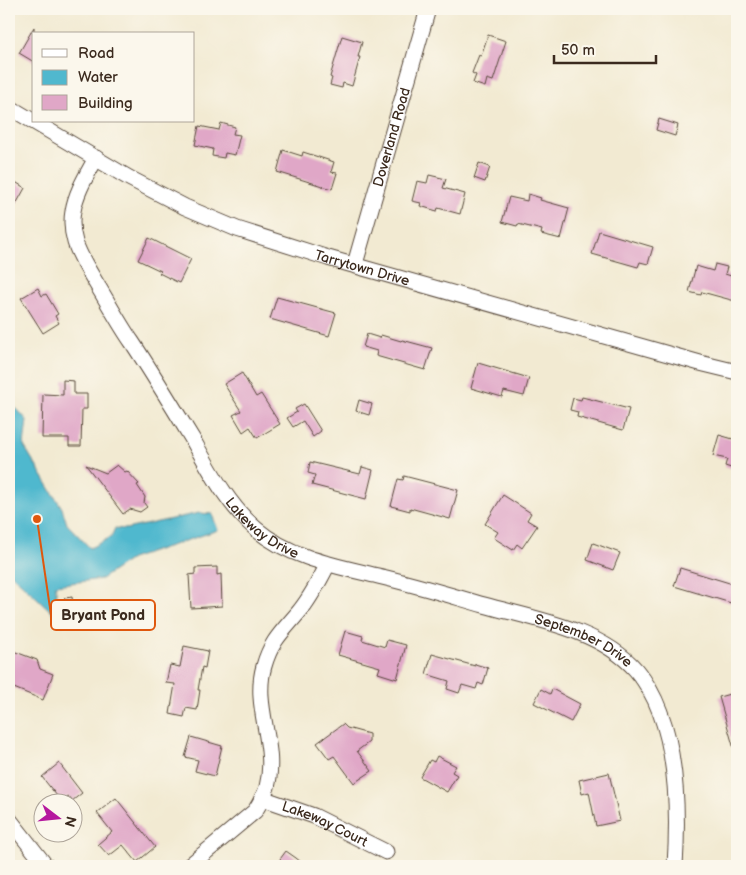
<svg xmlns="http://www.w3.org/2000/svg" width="746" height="875" font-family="'Balsamiq Sans',sans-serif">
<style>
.water{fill:#50b8ce;stroke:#467176}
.building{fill:#e0a7c7}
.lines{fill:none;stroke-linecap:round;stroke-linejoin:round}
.minor-casing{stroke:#564739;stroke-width:17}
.minor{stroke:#fff;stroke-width:15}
.labels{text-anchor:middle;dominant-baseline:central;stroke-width:4;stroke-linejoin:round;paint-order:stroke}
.street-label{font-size:14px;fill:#3b2a1e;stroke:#fbf7ec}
.leader{fill:none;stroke:#df570d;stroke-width:2}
.callout-dot{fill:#df570d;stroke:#fbf7ec;stroke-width:2}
.callout{fill:#fbf7ec;stroke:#df570d;stroke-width:2}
.callout-label{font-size:15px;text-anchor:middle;font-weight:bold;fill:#3b2a1e}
</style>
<rect width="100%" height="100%" fill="#fbf7ec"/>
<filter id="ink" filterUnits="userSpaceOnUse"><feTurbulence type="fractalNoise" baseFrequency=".02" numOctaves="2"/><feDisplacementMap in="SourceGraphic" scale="10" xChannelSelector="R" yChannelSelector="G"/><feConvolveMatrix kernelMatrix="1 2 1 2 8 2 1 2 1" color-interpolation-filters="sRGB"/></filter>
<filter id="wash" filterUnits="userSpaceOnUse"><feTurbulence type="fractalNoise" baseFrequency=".0096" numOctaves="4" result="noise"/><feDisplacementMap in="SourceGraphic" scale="20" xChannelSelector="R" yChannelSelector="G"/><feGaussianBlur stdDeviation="1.12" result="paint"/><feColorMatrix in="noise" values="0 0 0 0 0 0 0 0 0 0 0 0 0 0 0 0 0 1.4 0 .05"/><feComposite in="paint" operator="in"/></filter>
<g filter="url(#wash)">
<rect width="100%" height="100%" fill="#f2ead2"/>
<polygon class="water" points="9,407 17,409 27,420 24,446 62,508 67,524 90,548 111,537 115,528 126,529 199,513 212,514 218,530 131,559 101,579 55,585 59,609 65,624 62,625 51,611 9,572"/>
<g id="blocks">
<g class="building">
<polygon points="34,27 34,62 19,53"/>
<polygon points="488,35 506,41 493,81 487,79 485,87 473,83 476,75 472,73 479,55 481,56"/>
<polygon points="342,36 362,42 358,57 360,57 352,86 343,83 342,88 330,85 332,78 330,77"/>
<polygon points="659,119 678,125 675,136 656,130"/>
<polygon points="221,123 235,127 233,134 240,135 235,155 225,153 224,158 212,156 213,149 195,145 199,126 219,130"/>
<polygon points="283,150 302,156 303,152 334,162 331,172 337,173 332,189 277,172"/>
<polygon points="479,163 490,167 485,182 474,178"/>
<polygon points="429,175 446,179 443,188 465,194 460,214 438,208 437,211 420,206 421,203 412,201 417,181 427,183"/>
<polygon points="9,178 25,188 9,217"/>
<polygon points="528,194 541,198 540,200 569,208 561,239 541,234 542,230 518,224 517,226 502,222 509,197 527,201"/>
<polygon points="599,231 653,247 648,264 640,262 638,267 592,254"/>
<polygon points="149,238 191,259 179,283 159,273 161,271 138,260"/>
<polygon points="715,264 727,267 725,274 737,278 737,293 735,301 702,292 701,295 689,292 696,266 713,271"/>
<polygon points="38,288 42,296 46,294 58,314 55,316 59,323 43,333 21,298"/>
<polygon points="277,297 336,313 329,336 270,319"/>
<polygon points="367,334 380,338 381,335 401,341 402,340 432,348 425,370 376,356 377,351 363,347"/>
<polygon points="478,363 529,378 524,396 504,391 502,397 471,388"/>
<polygon points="242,373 256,397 261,394 280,424 257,438 250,427 243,432 233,415 241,411 224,384"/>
<polygon points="63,380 74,381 74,394 87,394 87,409 82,409 81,446 69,446 69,438 42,438 43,394 63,395"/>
<polygon points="582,397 629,409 623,430 577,417 578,412 570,410 573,398 581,400"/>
<polygon points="359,400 372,404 369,415 356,411"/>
<polygon points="304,404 321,431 313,437 303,421 293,427 287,418 297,412 295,409"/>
<polygon points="719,435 733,439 734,435 737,435 737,470 725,466 727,459 713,456"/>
<polygon points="310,462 360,474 362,467 373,470 366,499 312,485 315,475 308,473"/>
<polygon points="86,465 106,473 117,465 125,472 127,471 139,484 137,485 145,497 144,503 147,507 140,512 130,509 123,514"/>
<polygon points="404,476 458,490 450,519 410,508 410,511 391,506 398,479 403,480"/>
<polygon points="503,495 531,513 527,520 537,526 522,548 517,544 513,550 494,538 498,532 485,524"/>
<polygon points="593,543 620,553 613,570 587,560"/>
<polygon points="217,567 217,575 221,574 222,606 191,608 189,575 195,574 195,568"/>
<polygon points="680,568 736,585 731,603 674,586"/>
<polygon points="72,597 73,605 71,608 62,608 63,600 65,598"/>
<polygon points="345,631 363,636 362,640 385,647 387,640 406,645 397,679 378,673 380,667 338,655"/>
<polygon points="184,646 208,651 205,668 202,667 198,690 200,690 197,710 186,708 184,717 170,714 175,684 166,683 170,665 180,667"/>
<polygon points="13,651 37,660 40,669 53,674 43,700 9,686 9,652 12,653"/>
<polygon points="432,654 475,666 475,664 488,668 483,685 478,683 476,689 462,685 459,693 447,689 449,681 426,674"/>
<polygon points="541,689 550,694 552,689 580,704 571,722 534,703"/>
<polygon points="737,692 737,749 734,749 719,697"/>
<polygon points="343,724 347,728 369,734 369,742 357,751 372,771 354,783 334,756 329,759 317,743"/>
<polygon points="191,737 222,746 215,776 195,771 198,760 185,757"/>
<polygon points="437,756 456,766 452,772 457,775 447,792 420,777 430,760 434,762"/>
<polygon points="59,763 82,793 72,801 68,796 61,801 42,777"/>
<polygon points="609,773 620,821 596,826 589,792 582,794 579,780"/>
<polygon points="116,798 155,847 137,862 123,845 109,856 98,844 112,832 97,813"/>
<polygon points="286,851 296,858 306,866 275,866"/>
</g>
</g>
</g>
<g filter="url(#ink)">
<use href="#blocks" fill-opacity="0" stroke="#564739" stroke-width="1"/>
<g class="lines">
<defs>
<g id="minor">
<path id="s1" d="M9 107 129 178 185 207 237 229 328 258 700 363 737 372"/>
<path id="s2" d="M96 158C87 175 76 192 73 211 71 222 72 232 75 242 80 258 91 274 99 288 110 306 120 325 132 342 153 374 173 407 193 440 211 472 228 505 256 529 290 558 336 566 378 576 413 584 449 595 484 605 534 619 600 629 636 670 678 719 679 805 675 866"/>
<path id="s3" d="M355 264 428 9"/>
<path id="s4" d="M262 798 314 816 386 852"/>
<polyline points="9,819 46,866"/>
<path d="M189 866 255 811C260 803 265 795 267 787 278 745 252 707 264 666 271 641 282 632 298 613 311 598 319 581 328 564"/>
</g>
</defs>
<use href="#minor" class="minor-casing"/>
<use href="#minor" class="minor"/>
</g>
</g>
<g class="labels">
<g class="street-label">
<text stroke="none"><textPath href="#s3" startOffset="132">Doverland Road</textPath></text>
<text stroke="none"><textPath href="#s1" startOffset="390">Tarrytown Drive</textPath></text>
<text stroke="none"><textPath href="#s2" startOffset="434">Lakeway Drive</textPath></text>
<text stroke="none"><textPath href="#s2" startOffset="778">September Drive</textPath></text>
<text stroke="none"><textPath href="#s4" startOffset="68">Lakeway Court</textPath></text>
</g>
</g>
<path class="leader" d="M37 519L51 615"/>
<circle class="callout-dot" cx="37" cy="519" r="5"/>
<rect class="callout" x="51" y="600" width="104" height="30" rx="5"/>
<g class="callout-label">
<text x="103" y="620">Bryant Pond</text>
</g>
<rect width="746" height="875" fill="none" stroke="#fbf7ec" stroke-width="30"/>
<rect x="32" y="32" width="162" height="90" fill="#fbf7ec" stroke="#aea59a"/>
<rect x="42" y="49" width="25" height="8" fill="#ffffff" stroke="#aea59a"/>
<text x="78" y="58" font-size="15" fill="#3b2a1e">Road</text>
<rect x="42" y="70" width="25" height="15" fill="#50b8ce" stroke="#aea59a"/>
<text x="78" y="82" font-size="15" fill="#3b2a1e">Water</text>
<rect x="42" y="95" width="25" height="15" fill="#e0a7c7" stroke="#aea59a"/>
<text x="78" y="108" font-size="15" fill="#3b2a1e">Building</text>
<g transform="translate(58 818) rotate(106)"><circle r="24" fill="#fbf7ec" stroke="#aea59a"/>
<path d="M0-4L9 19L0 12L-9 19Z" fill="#b5179e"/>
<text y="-8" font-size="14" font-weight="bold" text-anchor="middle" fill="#3b2a1e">N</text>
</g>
<path d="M554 55v8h102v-8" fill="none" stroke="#3b2a1e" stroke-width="2.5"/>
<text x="561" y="55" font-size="15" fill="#3b2a1e" stroke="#fbf7ec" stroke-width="4" paint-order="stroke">50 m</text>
</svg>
